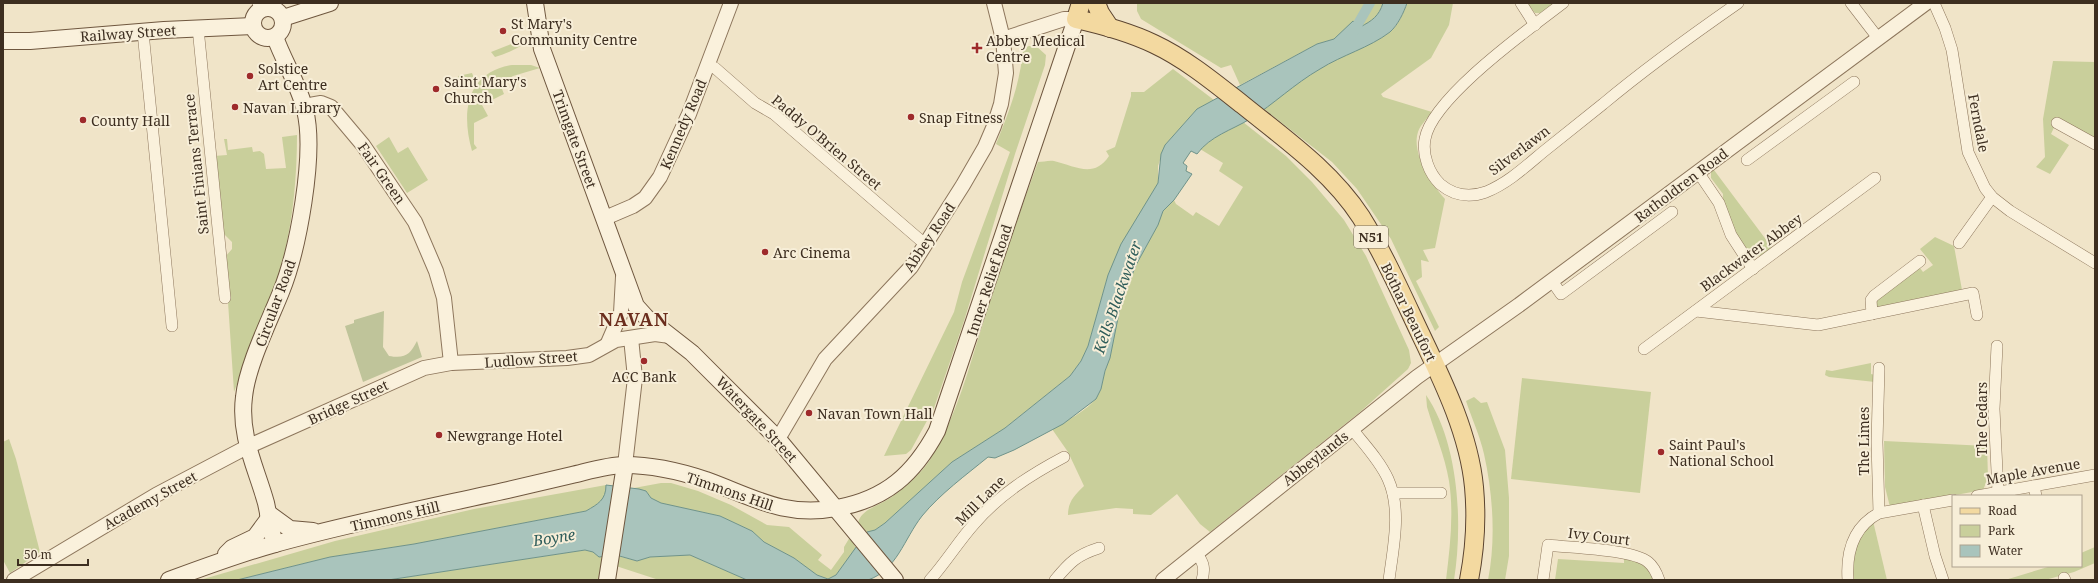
<svg xmlns="http://www.w3.org/2000/svg" width="2098" height="583" font-family="'Noto Serif',serif">
<style>
.green{fill:#c9cf9b}
.cemetery{fill:#bfc49a}
.water{fill:#a9c4bc;stroke:#6f938a}
.lines{fill:none;stroke-linecap:round;stroke-linejoin:round}
.canal{stroke:#a9c4bc;stroke-width:10}
.minor-casing{stroke:#8d765c;stroke-width:12}
.tertiary-casing{stroke:#8d765c;stroke-width:16}
.secondary-casing{stroke:#6f573f;stroke-width:18}
.primary-casing{stroke:#5b4430;stroke-width:20}
.minor{stroke:#faf1dc;stroke-width:11}
.tertiary{stroke:#faf1dc;stroke-width:14}
.secondary{stroke:#faf1dc;stroke-width:16}
.primary{stroke:#f3d9a0;stroke-width:18}
.poi-dot{fill:#9e2a2b;stroke:#f7eed8;stroke-width:1.5}
.labels{text-anchor:middle;dominant-baseline:central;stroke-width:4;stroke-linejoin:round;paint-order:stroke}
.shield{fill:#f7eed8;stroke:#756857;stroke-width:1}
.shield-label{font-size:13px;font-weight:bold;fill:#3d2e20}
.poi-label{font-size:14px;fill:#3d2e20;stroke:#f7eed8;text-anchor:start}
.street-label{font-size:14px;fill:#3d2e20;stroke:#f7eed8}
.water-label{font-size:15px;font-style:italic;fill:#2f5d5a;stroke:#f7eed8}
.district-label{font-size:18px;font-weight:bold;letter-spacing:1px;fill:#6b2e1e;stroke:#f7eed8}
</style>
<rect width="100%" height="100%" fill="#f0e4c8"/>
<g class="green">
<path d="M1137 3H1383C1379 16 1372 21 1360 28L1353 22 1334 39 1317 44 1240 85 1231 65 1221 68 1141 19 1137 11Z"/>
<path d="M1407 3H1453L1449 25 1431 58 1381 94 1383 97 1432 112C1428 118 1420 125 1418 132 1411 153 1432 184 1445 199L1435 248 1423 250 1429 262 1421 260 1422 277 1416 281 1439 327 1435 331 1391 239 1357 189 1332 162 1264 109C1288 89 1313 71 1341 57 1357 49 1375 43 1390 32 1398 26 1404 12 1407 3Z"/>
<polygon points="1527,3 1556,3 1542,13 1535,13"/>
<path d="M527 40 526 43C516 49 506 54 495 57L491 52 519 41Z"/>
<path d="M1029 46H1036L1046 55 1045 65 1015 154 964 321 934 408 911 450 906 454 884 456 954 312 962 282 1010 152 996 144C1008 114 1021 82 1023 48Z"/>
<polygon points="2053,61 2095,62 2095,139 2058,119 2051,134 2069,145 2050,174 2036,167 2045,157 2043,119"/>
<path d="M512 65H531L540 68 513 76 500 84 504 94 482 105 488 116 474 123V144L477 148 472 151C461 112 466 73 512 65Z"/>
<path d="M1173 69 1214 100 1197 109 1165 145 1158 166V183L1108 275 1088 346 1081 361 1070 376 1005 428 952 462 885 523 875 530 867 532 858 523C861 509 879 506 890 498 903 490 924 471 931 458 957 416 969 367 984 320 1001 267 1019 214 1038 162 1043 162 1049 160 1054 161 1075 166 1094 179 1109 156L1106 151 1115 147 1131 96V92H1144Z"/>
<polygon points="472,73 474,78 468,88 463,88 458,76"/>
<path d="M1243 122 1286 156 1312 182 1344 220 1366 256 1409 350 1411 363 1408 369 1360 412 1210 532 1200 524 1177 494 1151 515 1133 514V509L1116 508 1068 515C1068 501 1075 495 1084 486L1068 452 1052 429C1065 422 1088 410 1096 398 1103 389 1102 379 1106 369 1113 348 1115 326 1121 304 1128 279 1141 255 1154 232 1160 220 1161 208 1174 200L1176 204 1193 216 1196 212 1219 226 1243 187 1219 171 1223 163 1200 149 1214 138Z"/>
<path d="M297 135C297 182 292 232 278 277 265 316 248 354 234 392L225 257 232 249V242L222 232 214 156 227 155 224 139H227L228 150 252 147 253 152 260 151 264 154 266 169 286 168 282 137Z"/>
<polygon points="389,137 398,153 408,147 428,180 407,193 376,146"/>
<path d="M1714 170 1773 249C1749 269 1739 241 1731 223 1727 213 1722 204 1723 194L1711 178V171Z"/>
<polygon points="1935,237 1954,246 1962,290 1881,309 1876,306 1875,302 1878,299 1920,268 1923,272 1933,265 1920,249"/>
<polygon points="1871,363 1871,374 1875,375 1875,382 1829,377 1825,375 1826,370 1832,371"/>
<polygon points="1522,378 1651,392 1640,493 1511,479"/>
<path d="M1426 395C1459 443 1463 524 1454 580H1446C1450 547 1454 514 1449 481 1445 456 1434 431 1427 407Z"/>
<path d="M1474 397 1481 403 1487 402 1505 450 1509 498V556L1505 580H1488C1496 540 1493 494 1484 454 1480 436 1472 419 1466 401Z"/>
<polygon points="9,439 16,459 40,552 10,573 3,560 3,442"/>
<polygon points="1884,441 1987,446 1988,478 1983,490 1890,507 1885,487"/>
<polygon points="661,483 671,483 698,491 731,505 767,525 789,527 822,555 818,560 831,570 844,552 844,547 850,537 856,548 836,575 828,579 817,575 794,558 764,542 752,531 720,516 660,503 651,498 646,491 634,488"/>
<path d="M606 485C607 500 598 504 586 511L414 544 330 557 237 580H200L335 541 474 509Z"/>
<path d="M1873 521 1887 580H1853C1853 553 1855 542 1873 521Z"/>
<polygon points="2095,547 2095,563 2074,572 2045,580 2005,580 2051,566 2081,566 2081,553"/>
<polygon points="585,550 593,552 599,557 603,557 599,580 388,580"/>
<polygon points="680,555 690,555 747,580 659,580 616,566 618,556 637,561 650,557"/>
<polygon points="1624,557 1645,564 1654,580 1555,580 1558,559 1624,563"/>
</g>
<path class="cemetery" d="M384 311 383 347 389 356C406 359 410 354 417 341L422 357 363 382 345 326 354 323V320Z"/>
<path class="water" d="M1383 3H1407C1404 12 1398 25 1390 32 1369 48 1342 55 1320 69 1294 84 1274 104 1250 119 1232 130 1210 136 1197 154L1191 151 1183 163 1187 166 1186 171 1192 174 1174 200 1163 211 1158 225 1136 265 1121 303 1110 358 1105 371 1101 389 1096 399 1063 424 1014 450 995 458 988 457C966 475 940 494 922 516 904 539 897 570 868 580H747L690 555 650 557 637 561 616 555 599 557 593 552 585 550 388 580H237L330 557 414 544 586 511C598 504 606 500 606 485L639 489 646 491 651 498 661 503 720 516 752 531 764 542 794 558 817 575 828 579 836 575 867 532 875 530 885 523 952 462 1005 428 1070 376 1081 361 1088 346 1108 275 1121 244 1158 183 1161 154 1165 145 1197 109 1317 44 1334 39 1353 21 1360 27C1372 21 1379 16 1383 3Z"/>
<g class="lines">
<polyline class="canal" points="1351,36 1370,3"/>
<defs>
<g id="minor">
<polyline points="258,3 263,9"/>
<polyline points="1521,3 1535,25"/>
<path d="M1563 3C1529 29 1432 98 1425 139 1422 155 1429 173 1440 184 1453 195 1469 198 1486 192 1508 183 1525 167 1543 152 1563 136 1583 120 1603 104 1646 68 1692 35 1738 3"/>
<polyline points="1851,3 1878,38"/>
<polyline points="1934,3 1945,28 1952,50 1968,152 1985,188 1992,197 2010,211 2095,263"/>
<polyline points="198,28 225,298"/>
<polyline points="143,32 172,326"/>
<polyline points="709,65 715,68 755,103 774,114 926,245"/>
<polyline points="2057,123 2095,144"/>
<polyline points="1747,160 1854,82"/>
<polyline points="1698,172 1719,203 1731,235 1753,269"/>
<polyline points="1959,243 1992,197"/>
<polyline points="1552,281 1561,294 1672,212"/>
<polyline points="1696,311 1818,325 1973,293 1977,315"/>
<polyline points="1872,314 1871,300 1874,296 1920,261"/>
<polyline points="1997,346 1994,409 1998,492"/>
<polyline points="1644,349 1875,178"/>
<polyline points="1879,368 1877,442 1879,513"/>
<path d="M1352 429C1364 444 1380 461 1388 479 1402 510 1393 548 1389 580"/>
<polyline points="2034,486 2036,496"/>
<polyline points="1393,493 1441,493"/>
<polyline points="1977,496 2095,475"/>
<polyline points="1923,505 1935,556 1943,580"/>
<path d="M1197 554C1204 563 1205 569 1202 580"/>
<polyline points="2064,578 2065,580"/>
<path d="M930 580C946 562 958 542 974 524 999 495 1030 475 1064 457"/>
<path d="M1055 580C1070 562 1077 555 1099 548"/>
<path d="M1543 580 1548 545C1571 548 1632 549 1648 562 1653 566 1657 574 1659 580"/>
<path d="M1848 580C1846 552 1853 527 1879 513L1953 500"/>
</g>
<g id="tertiary">
<polyline points="1003,39 1064,19 1076,19"/>
<polyline points="304,106 321,103 331,107 363,145 415,222 436,271 444,298 451,363"/>
<polyline points="605,218 633,206 645,198 660,177 689,114 731,3"/>
<polyline points="608,343 621,313 623,277"/>
<polyline points="778,439 825,359 911,267 963,185 985,147 994,126 1001,104 1006,73 1003,39 994,3"/>
<polyline points="625,465 635,378 631,338"/>
<polyline points="14,580 156,495 247,447 424,368 451,363 567,358 589,355 616,340 655,334 670,336"/>
<polyline points="1163,580 1417,377 1519,305 1926,3"/>
</g>
<g id="secondary">
<polyline points="535,3 542,49 636,306 646,317 692,353 778,439 895,580"/>
<circle cx="268" cy="23" r="15"/>
<polyline points="283,18 330,3"/>
<polyline points="3,41 30,41 164,30 253,26"/>
<polyline points="268,513 290,529 313,531"/>
<path d="M275 544C271 531 269 517 266 503 256 467 239 436 244 397 247 366 269 322 281 292 298 250 316 154 305 110 299 85 284 62 275 37"/>
<polyline points="226,554 232,548 255,537 269,518"/>
<path d="M169 580C204 567 239 554 275 544 350 523 431 507 508 490 530 485 551 480 572 475 589 471 608 465 625 465 651 465 682 472 706 480 753 497 784 518 837 508 886 499 914 474 937 431L1076 19"/>
<polyline points="607,580 625,465"/>
</g>
<g id="primary">
<path d="M1081 3 1076 19C1103 25 1129 32 1154 44 1186 59 1215 83 1243 105 1285 139 1331 171 1361 217 1384 254 1402 295 1420 333 1443 381 1469 434 1474 487 1477 519 1475 549 1469 580"/>
<polyline points="1096,3 1100,13 1110,28"/>
</g>
</defs>
<use href="#minor" class="minor-casing"/>
<use href="#tertiary" class="tertiary-casing"/>
<use href="#secondary" class="secondary-casing"/>
<use href="#primary" class="primary-casing"/>
<use href="#minor" class="minor"/>
<use href="#tertiary" class="tertiary"/>
<use href="#secondary" class="secondary"/>
<use href="#primary" class="primary"/>
</g>
<g class="poi-dot">
<circle cx="503" cy="31" r="4"/>
<path d="M975 42h4v4h4v4h-4v4h-4v-4h-4v-4h4z"/>
<circle cx="250" cy="76" r="4"/>
<circle cx="436" cy="89" r="4"/>
<circle cx="235" cy="107" r="4"/>
<circle cx="911" cy="117" r="4"/>
<circle cx="83" cy="120" r="4"/>
<circle cx="765" cy="252" r="4"/>
<circle cx="644" cy="361" r="4"/>
<circle cx="809" cy="413" r="4"/>
<circle cx="439" cy="435" r="4"/>
<circle cx="1661" cy="452" r="4"/>
</g>
<g class="labels">
<rect class="shield" x="1354" y="226" width="34" height="22" rx="3"/>
<g class="shield-label">
<text x="1371" y="237">N51</text>
</g>
<g class="poi-label">
<text x="511" y="23">St Mary's<tspan x="511" dy="16">Community Centre</tspan></text>
<text x="986" y="40">Abbey Medical<tspan x="986" dy="16">Centre</tspan></text>
<text x="258" y="68">Solstice<tspan x="258" dy="16">Art Centre</tspan></text>
<text x="444" y="81">Saint Mary's<tspan x="444" dy="16">Church</tspan></text>
<text x="243" y="107">Navan Library</text>
<text x="919" y="117">Snap Fitness</text>
<text x="91" y="120">County Hall</text>
<text x="773" y="252">Arc Cinema</text>
<text x="644" y="376" text-anchor="middle">ACC Bank</text>
<text x="817" y="413">Navan Town Hall</text>
<text x="447" y="435">Newgrange Hotel</text>
<text x="1669" y="444">Saint Paul's<tspan x="1669" dy="16">National School</tspan></text>
</g>
<g class="street-label">
<text transform="translate(128 33) rotate(-4)">Railway Street</text>
<text transform="translate(1979 123) rotate(79)">Ferndale</text>
<text transform="translate(683 124) rotate(-67)">Kennedy Road</text>
<text transform="translate(575 139) rotate(70)">Trimgate Street</text>
<text transform="translate(827 142) rotate(40)">Paddy O'Brien Street</text>
<text transform="translate(1519 150) rotate(-37)">Silverlawn</text>
<text transform="translate(196 164) rotate(-96)">Saint Finians Terrace</text>
<text transform="translate(382 173) rotate(55)">Fair Green</text>
<text transform="translate(1681 185) rotate(-37)">Ratholdren Road</text>
<text transform="translate(929 237) rotate(-56)">Abbey Road</text>
<text transform="translate(1751 252) rotate(-36)">Blackwater Abbey</text>
<text transform="translate(989 280) rotate(-72)">Inner Relief Road</text>
<text transform="translate(275 303) rotate(-70)">Circular Road</text>
<text transform="translate(1409 312) rotate(64)">Bóthar Beaufort</text>
<text transform="translate(531 359) rotate(-4)">Ludlow Street</text>
<text transform="translate(348 402) rotate(-25)">Bridge Street</text>
<text transform="translate(757 419) rotate(47)">Watergate Street</text>
<text transform="translate(1981 419) rotate(-90)">The Cedars</text>
<text transform="translate(1863 441) rotate(-90)">The Limes</text>
<text transform="translate(1315 458) rotate(-38)">Abbeylands</text>
<text transform="translate(2033 471) rotate(-10)">Maple Avenue</text>
<text transform="translate(730 491) rotate(19)">Timmons Hill</text>
<text transform="translate(150 500) rotate(-29)">Academy Street</text>
<text transform="translate(980 500) rotate(-45)">Mill Lane</text>
<text transform="translate(395 516) rotate(-13)">Timmons Hill</text>
<text transform="translate(1599 536) rotate(7)">Ivy Court</text>
</g>
<g class="water-label">
<text transform="translate(1117 297) rotate(-71)">Kells Blackwater</text>
<text transform="translate(554 537) rotate(-9)">Boyne</text>
</g>
<g class="district-label">
<text x="634" y="319">NAVAN</text>
</g>
</g>
<rect width="2098" height="583" fill="none" stroke="#3d2e20" stroke-width="8"/>
<rect x="1952" y="495" width="130" height="72" fill="#f7eed8" stroke="#ada18e"/>
<rect x="1960" y="508" width="20" height="6" fill="#f3d9a0" stroke="#ada18e"/>
<text x="1988" y="515" font-size="12" fill="#3d2e20">Road</text>
<rect x="1960" y="525" width="20" height="12" fill="#c9cf9b" stroke="#ada18e"/>
<text x="1988" y="535" font-size="12" fill="#3d2e20">Park</text>
<rect x="1960" y="545" width="20" height="12" fill="#a9c4bc" stroke="#ada18e"/>
<text x="1988" y="555" font-size="12" fill="#3d2e20">Water</text>
<path d="M18 559v6h70v-6" fill="none" stroke="#3d2e20" stroke-width="2"/>
<text x="24" y="559" font-size="12" fill="#3d2e20" stroke="#f7eed8" stroke-width="3" paint-order="stroke">50 m</text>
</svg>
